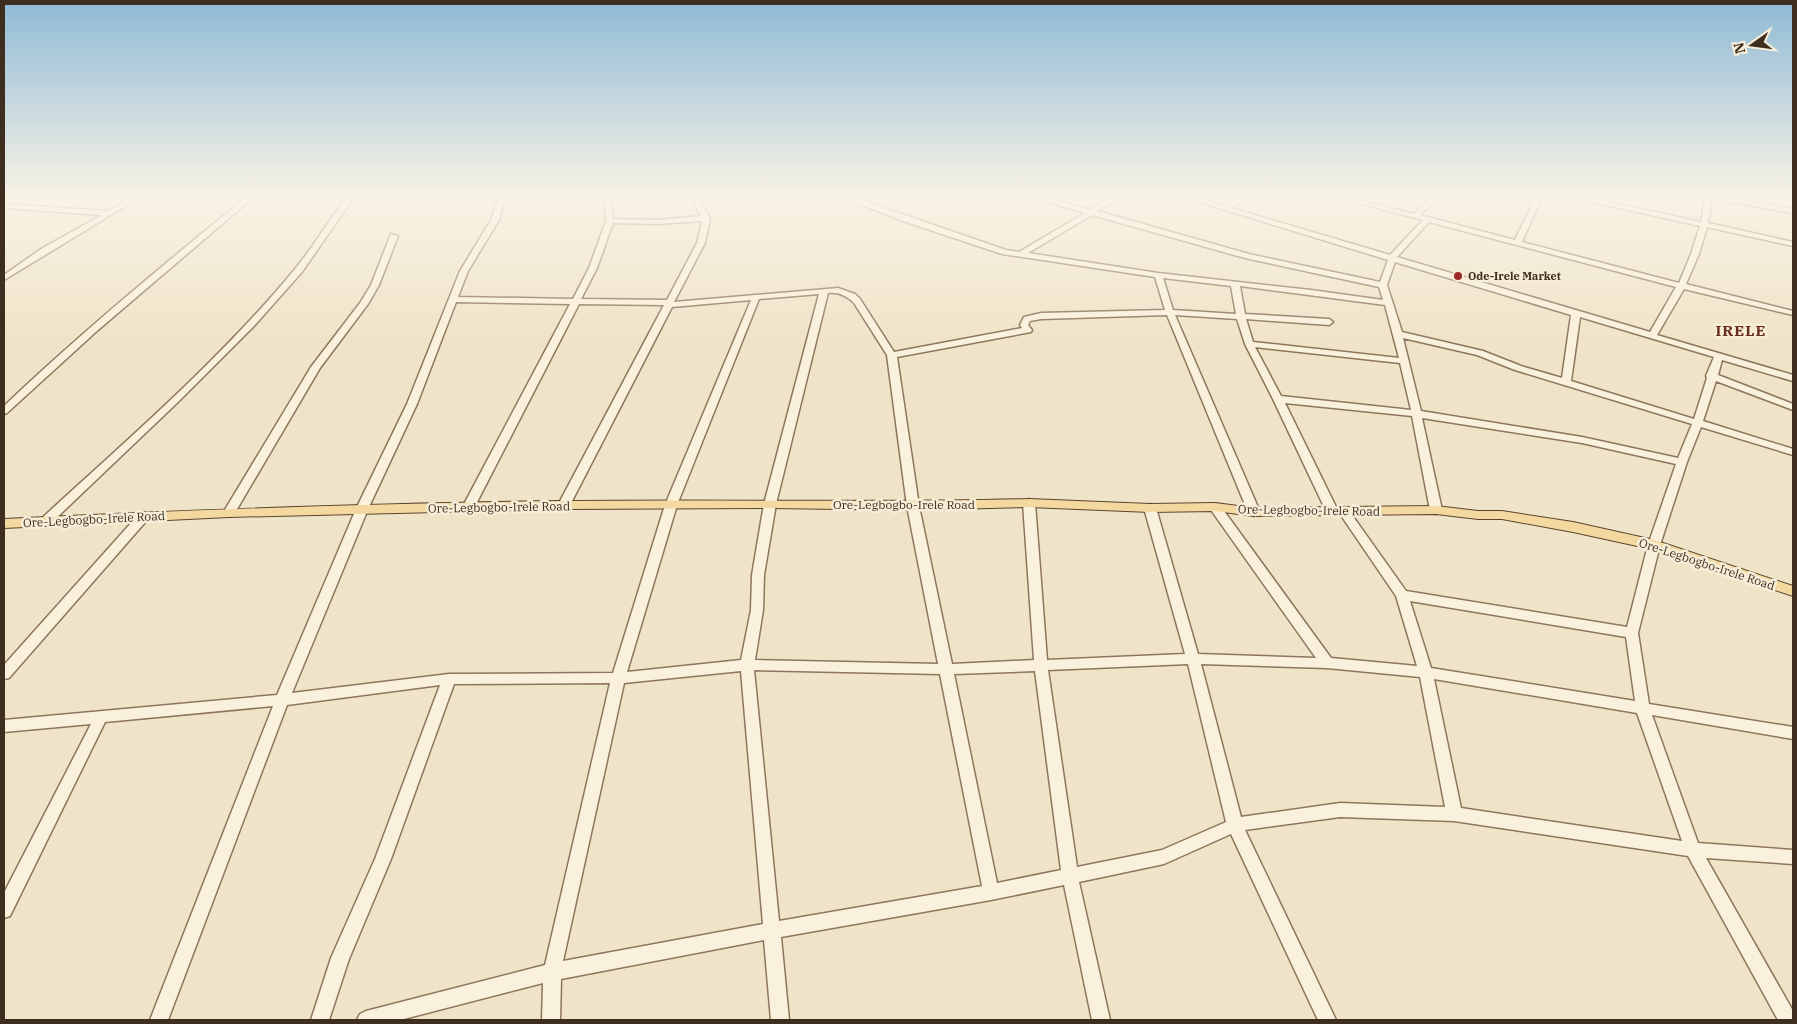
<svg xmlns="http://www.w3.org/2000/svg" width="1797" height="1024" font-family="'IBM Plex Serif',serif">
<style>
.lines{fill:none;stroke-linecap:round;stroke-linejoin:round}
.minor-casing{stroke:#8d765c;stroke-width:3}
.major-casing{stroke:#5b4430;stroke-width:2}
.minor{fill:#faf1dc;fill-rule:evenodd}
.major{fill:#f3d9a0;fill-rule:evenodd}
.poi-dot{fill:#9e2a2b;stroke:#f7eed8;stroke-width:2}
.labels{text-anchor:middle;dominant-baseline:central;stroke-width:5;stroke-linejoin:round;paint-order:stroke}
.far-poi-label{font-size:11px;font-weight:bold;fill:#3d2e20;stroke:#f7eed8;text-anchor:start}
.street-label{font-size:12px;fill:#3d2e20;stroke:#f7eed8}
.far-district-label{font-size:15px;font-weight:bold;letter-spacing:1px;fill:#6b2e1e;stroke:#f7eed8}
</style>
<rect width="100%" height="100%" fill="#f0e4c8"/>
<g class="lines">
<defs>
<g id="minor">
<polygon points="135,196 142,196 4,280 4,275 41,249 102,215 4,208 4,204 108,211"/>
<path d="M248 196H255L98 330 7 413 4 414V406C82 332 165 263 248 196Z"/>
<path d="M348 196H385L382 198 352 200 302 272 254 326 177 403 50 524H42L40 521 42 518C128 439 221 359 295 269 314 246 330 218 348 196Z"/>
<path d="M499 196H505L499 220 468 271 458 297 573 299 589 268 606 221 605 196H611L613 219 658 220 701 216 691 196H697L710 218 705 243 674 302 838 288 855 294 860 299 894 352 1022 328 1020 325 1024 317 1041 313 1165 310 1155 277 1002 254 903 221 855 202 842 196C848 196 853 198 858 198 864 198 869 196 875 196L864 201 1006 250 1019 252 1085 213 1032 197 1031 196H1040L1090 210 1114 196H1121L1097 211 1249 254 1380 282 1388 260 1180 196H1189L1224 206 1242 196H1249L1231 208 1390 255 1423 220 1336 197 1335 196H1344L1414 214 1433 196H1440L1420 215 1515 240 1536 196H1542L1522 242 1679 283 1691 254 1700 226 1574 198 1571 196H1582L1701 222 1705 198 1701 196H1714L1793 209V213L1712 199 1708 223 1793 242V246L1707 227 1699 254 1686 284 1793 311V315L1684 289 1657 335 1793 375V381L1722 360 1718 375 1793 404V410L1716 381 1703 421 1793 449V455L1701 427 1687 462 1660 545 1638 633 1649 704 1793 727V739L1652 715 1698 843 1793 850V864L1706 858 1793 1011V1020H1778L1688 856 1454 821 1340 817 1245 830 1336 1020H1318L1231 834 1164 864 1079 882 1110 1020H1092L1064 885 991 900 781 937 789 1020H771L764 940 561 979 560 1020H542L543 983 400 1020H357L360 1014 366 1011 545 965 610 683 454 684 391 859 349 959 329 1020H311L331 958 375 859 440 685 287 705 168 1020H150L273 706 105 722 10 916 4 918V893L91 724 4 732V720L277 695 356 509 407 404 460 271 491 220ZM1092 215 1245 258 1379 287 1383 300 1311 290 1158 273 1028 253ZM702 221 697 243 667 300 581 299 597 268 613 223 658 224ZM1429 222 1676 287 1650 332 1397 257ZM1395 262 1571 315 1562 378 1521 366 1483 351 1402 332 1387 285ZM1163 278 1231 286 1236 314 1173 310ZM1240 286 1385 305 1399 358 1253 342 1246 319 1329 325 1333 322 1329 319 1245 314ZM828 293C838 292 846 295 854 303L887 355 907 506 938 664 755 660 763 610 764 575 776 504ZM819 294 764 504 752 575 751 610 741 660 627 672 677 505 759 299ZM751 300 665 505 613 673 449 674 292 693 368 509 417 404 456 302 570 304 462 508 468 512 474 508 579 304 664 305 558 505 564 509 570 505 672 307ZM1167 315 1248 512 1254 516 1260 512 1175 315 1237 319 1245 344 1273 399 1326 511 1332 515 1338 511 1396 596 1417 666 1331 658 1219 504H1211L1209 507 1211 510 1316 658 1198 654 1156 508 1150 504 1144 508 1185 654 1047 660 1035 503 1029 499 1023 503 1034 660 952 664 919 506 897 357 1031 332 1032 330 1028 325 1030 321 1041 319ZM1580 317 1714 357 1706 376 1707 378 1694 419 1571 381ZM1403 338 1477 355 1515 370 1692 424 1678 458 1582 437 1421 411ZM1255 347 1400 363 1411 410 1281 396ZM1285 403 1412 416 1430 510 1436 514 1442 510 1422 418 1582 443 1676 464 1648 545 1627 627 1406 591 1347 508 1343 507 1338 511ZM1410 601 1626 637 1635 701 1431 668ZM1188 664 1226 822 1162 850 1077 867 1048 670ZM1201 664 1327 668 1420 677 1445 807 1340 803 1241 817ZM754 670 940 674 982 886 779 921ZM741 671 763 924 563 961 624 683ZM1035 671 1061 870 997 883 954 674ZM1434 679 1637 713 1682 841 1461 808Z"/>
<polygon points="391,234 398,236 379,285 368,304 320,368 233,516 225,516 223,513 311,367 360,303 371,285"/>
<polygon points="144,512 150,516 148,519 9,678 4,679 4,665 140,513"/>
</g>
<path id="major" d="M1029 499 1150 504 1215 503 1254 508 1436 506 1478 511H1502L1573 522 1654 540 1793 586V596L1651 549 1573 532 1502 519H1478L1436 514 1254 516 1215 511 1150 512 1029 507 913 510 770 508 564 509 229 517 4 528V519C191 510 378 503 565 501 720 499 874 503 1029 499Z"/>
</defs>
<use href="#minor" class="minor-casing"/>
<use href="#major" class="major-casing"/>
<use href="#minor" class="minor"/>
<use href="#major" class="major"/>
</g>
<linearGradient id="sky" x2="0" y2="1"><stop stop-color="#8fbad6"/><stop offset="0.58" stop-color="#f8f3e6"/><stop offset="1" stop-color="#f8f3e6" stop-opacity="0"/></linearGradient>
<rect width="1797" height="339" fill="url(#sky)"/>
<circle class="poi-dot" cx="1458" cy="276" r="5"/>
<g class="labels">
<g class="far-poi-label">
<text x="1468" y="276">Ode-Irele Market</text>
</g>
<g class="street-label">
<text x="904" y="504">Ore-Legbogbo-Irele Road</text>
<text transform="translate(499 507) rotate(-1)">Ore-Legbogbo-Irele Road</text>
<text transform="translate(1309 510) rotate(1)">Ore-Legbogbo-Irele Road</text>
<text transform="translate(94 519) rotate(-3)">Ore-Legbogbo-Irele Road</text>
<text transform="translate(1707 564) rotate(18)">Ore-Legbogbo-Irele Road</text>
</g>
<g class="far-district-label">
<text x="1741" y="330">IRELE</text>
</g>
</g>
<rect width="1797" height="1024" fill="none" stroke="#3d2e20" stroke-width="10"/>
<g transform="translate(1752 45) rotate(256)" stroke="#f7eed8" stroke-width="4" paint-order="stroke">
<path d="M0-4L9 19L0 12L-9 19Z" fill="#3d2e20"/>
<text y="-8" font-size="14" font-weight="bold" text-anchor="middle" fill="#3d2e20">N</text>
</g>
</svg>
